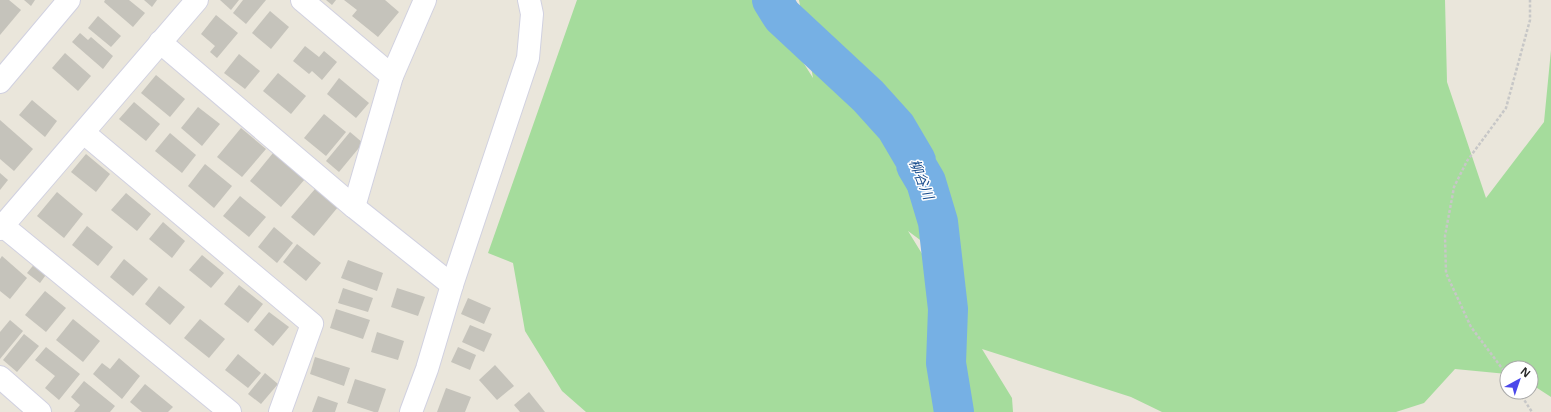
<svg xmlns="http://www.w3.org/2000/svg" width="1551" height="412" font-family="'Noto Sans','Noto Sans JP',sans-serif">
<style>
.green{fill:#a5dc9c;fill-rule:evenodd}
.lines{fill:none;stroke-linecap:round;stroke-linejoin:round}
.river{stroke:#76b0e4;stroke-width:40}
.building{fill:#c5c3bb}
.minor-casing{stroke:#d1d1e0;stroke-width:24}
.path{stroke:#c7c7c7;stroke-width:2.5;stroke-dasharray:3 2;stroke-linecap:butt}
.minor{stroke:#fff;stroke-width:22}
.labels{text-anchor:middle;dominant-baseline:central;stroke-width:3;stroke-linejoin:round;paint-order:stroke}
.water-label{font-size:14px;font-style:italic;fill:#184d8d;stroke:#fff}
</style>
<rect width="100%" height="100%" fill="#eae6db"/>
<path class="green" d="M577 0H764L813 78 799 0H1445L1447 82 1486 198 1544 122 1551 50V397L1531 384V368H1507V374L1455 369 1424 403 1396 412H1162L1131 397 982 349 1012 398 1013 412H586L562 391 525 331 513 263 488 253ZM908 231 935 251 938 278H937Z"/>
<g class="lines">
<polyline class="river" points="772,0 782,16 868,96 896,127 916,161 916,165 926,182 938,222 948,309 946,363 954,412"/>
</g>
<g class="building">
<polygon points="0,0 9,0 21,10 0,35"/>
<polygon points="24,0 35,0 31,6"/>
<polygon points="105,0 129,0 145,13 133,27 104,2"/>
<polygon points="144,0 157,0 152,7"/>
<polygon points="220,0 239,0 231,10"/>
<polygon points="243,0 266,0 246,24 233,13"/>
<polygon points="326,0 336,0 332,5"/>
<polygon points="344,0 385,0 399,12 378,37 352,16 357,10"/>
<polygon points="270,11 289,27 271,49 252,33"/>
<polygon points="216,15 238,33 217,58 210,52 215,46 201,34"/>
<polygon points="98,16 121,36 111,47 88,28"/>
<polygon points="80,33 88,40 91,37 113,56 103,69 72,42"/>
<polygon points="305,46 319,57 324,51 337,62 322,80 312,71 309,74 293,61"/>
<polygon points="65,53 91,76 78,91 52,68"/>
<polygon points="239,54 260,71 245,89 224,73"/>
<polygon points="278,73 306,96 291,114 263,91"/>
<polygon points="156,75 185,99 170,117 141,93"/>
<polygon points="339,78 369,103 356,118 327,94"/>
<polygon points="32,100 57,121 45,137 19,115"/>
<polygon points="134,102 160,124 146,141 119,119"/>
<polygon points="198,107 220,124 202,146 181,128"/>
<polygon points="324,114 346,132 326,156 304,138"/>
<polygon points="0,120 33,149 14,171 0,159"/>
<polygon points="241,128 266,149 242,177 217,157"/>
<polygon points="350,132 363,143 339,172 326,161"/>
<polygon points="170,133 196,155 182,173 155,151"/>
<polygon points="273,153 305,179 281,207 250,181"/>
<polygon points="86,154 110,174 96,192 71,172"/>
<polygon points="205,164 232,186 214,208 188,186"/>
<polygon points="0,173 8,180 0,190"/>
<polygon points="315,189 338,207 314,236 291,217"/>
<polygon points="57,192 83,214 64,238 37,216"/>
<polygon points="126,193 151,214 137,231 111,210"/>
<polygon points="240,196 266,217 249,237 223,216"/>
<polygon points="163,222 185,241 172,258 149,239"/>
<polygon points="87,226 113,247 98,266 72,245"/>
<polygon points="274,227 293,243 277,263 258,247"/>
<polygon points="297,244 321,263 306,281 283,262"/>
<polygon points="202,255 224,273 211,288 189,270"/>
<polygon points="2,256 27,278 10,299 0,291 0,259"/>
<polygon points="124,259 148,279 133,296 110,277"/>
<polygon points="348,260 383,273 377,291 341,278"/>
<polygon points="36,262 48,272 40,283 27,273"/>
<polygon points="239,285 263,304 248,323 224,304"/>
<polygon points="159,286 185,307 170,325 145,304"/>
<polygon points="343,288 373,298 368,312 338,303"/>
<polygon points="397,288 425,297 418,316 391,307"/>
<polygon points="45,291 66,308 46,332 25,315"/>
<polygon points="468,298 491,308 484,324 461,314"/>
<polygon points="336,309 370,320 363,339 330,328"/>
<polygon points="269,312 289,327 273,346 254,330"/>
<polygon points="73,319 100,341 83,362 56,340"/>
<polygon points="200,319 225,339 209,358 184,338"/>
<polygon points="10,320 23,331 0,359 0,332"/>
<polygon points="470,325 492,334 484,352 462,342"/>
<polygon points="377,332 404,341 398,360 371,352"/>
<polygon points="24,334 39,346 17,372 3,360"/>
<polygon points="46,347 80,374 59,400 45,388 55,376 35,360"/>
<polygon points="458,347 476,355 470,370 451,362"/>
<polygon points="238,354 261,373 248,388 225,370"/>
<polygon points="315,357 350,368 344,386 310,374"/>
<polygon points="119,358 140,376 122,399 93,374 102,363 110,369"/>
<polygon points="495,365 514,386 497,400 479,380"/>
<polygon points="265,373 278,384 261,404 248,394"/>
<polygon points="355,379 386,389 378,412 374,412 347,403"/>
<polygon points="84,381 115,406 110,412 74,412 80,405 71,397"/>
<polygon points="145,384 173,407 168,412 142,412 130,402"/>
<polygon points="446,388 471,397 465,412 437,412"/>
<polygon points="529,392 545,412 520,412 514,405"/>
<polygon points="318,396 338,403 335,412 312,412"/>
</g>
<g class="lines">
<defs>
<g id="minor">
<polyline points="302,0 392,76"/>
<polyline points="160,42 354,207 452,285"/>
<polyline points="0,82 69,0"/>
<polyline points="84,133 312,324 280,412"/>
<polyline points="354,207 392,76 425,0"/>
<polyline points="3,226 230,412"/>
<polyline points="0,229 197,0"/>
<polyline points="0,377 40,412"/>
<polyline points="411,412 427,369 452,285 528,58 532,14 529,0"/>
</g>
</defs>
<use href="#minor" class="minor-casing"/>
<g class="path">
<polyline points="1507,375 1471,327 1446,273 1445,236 1454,187 1467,161 1506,108 1530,20 1530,0"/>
<polyline points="1519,392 1532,412"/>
</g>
<use href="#minor" class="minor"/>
</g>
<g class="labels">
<g class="water-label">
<text transform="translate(922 179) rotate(68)">柳谷川</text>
</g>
</g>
<g transform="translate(1519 380) rotate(40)"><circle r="19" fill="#ffffff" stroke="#a9a9a9"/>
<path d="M0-3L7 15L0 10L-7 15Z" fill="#4b48ea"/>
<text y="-6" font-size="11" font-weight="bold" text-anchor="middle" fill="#282828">N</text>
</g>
</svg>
